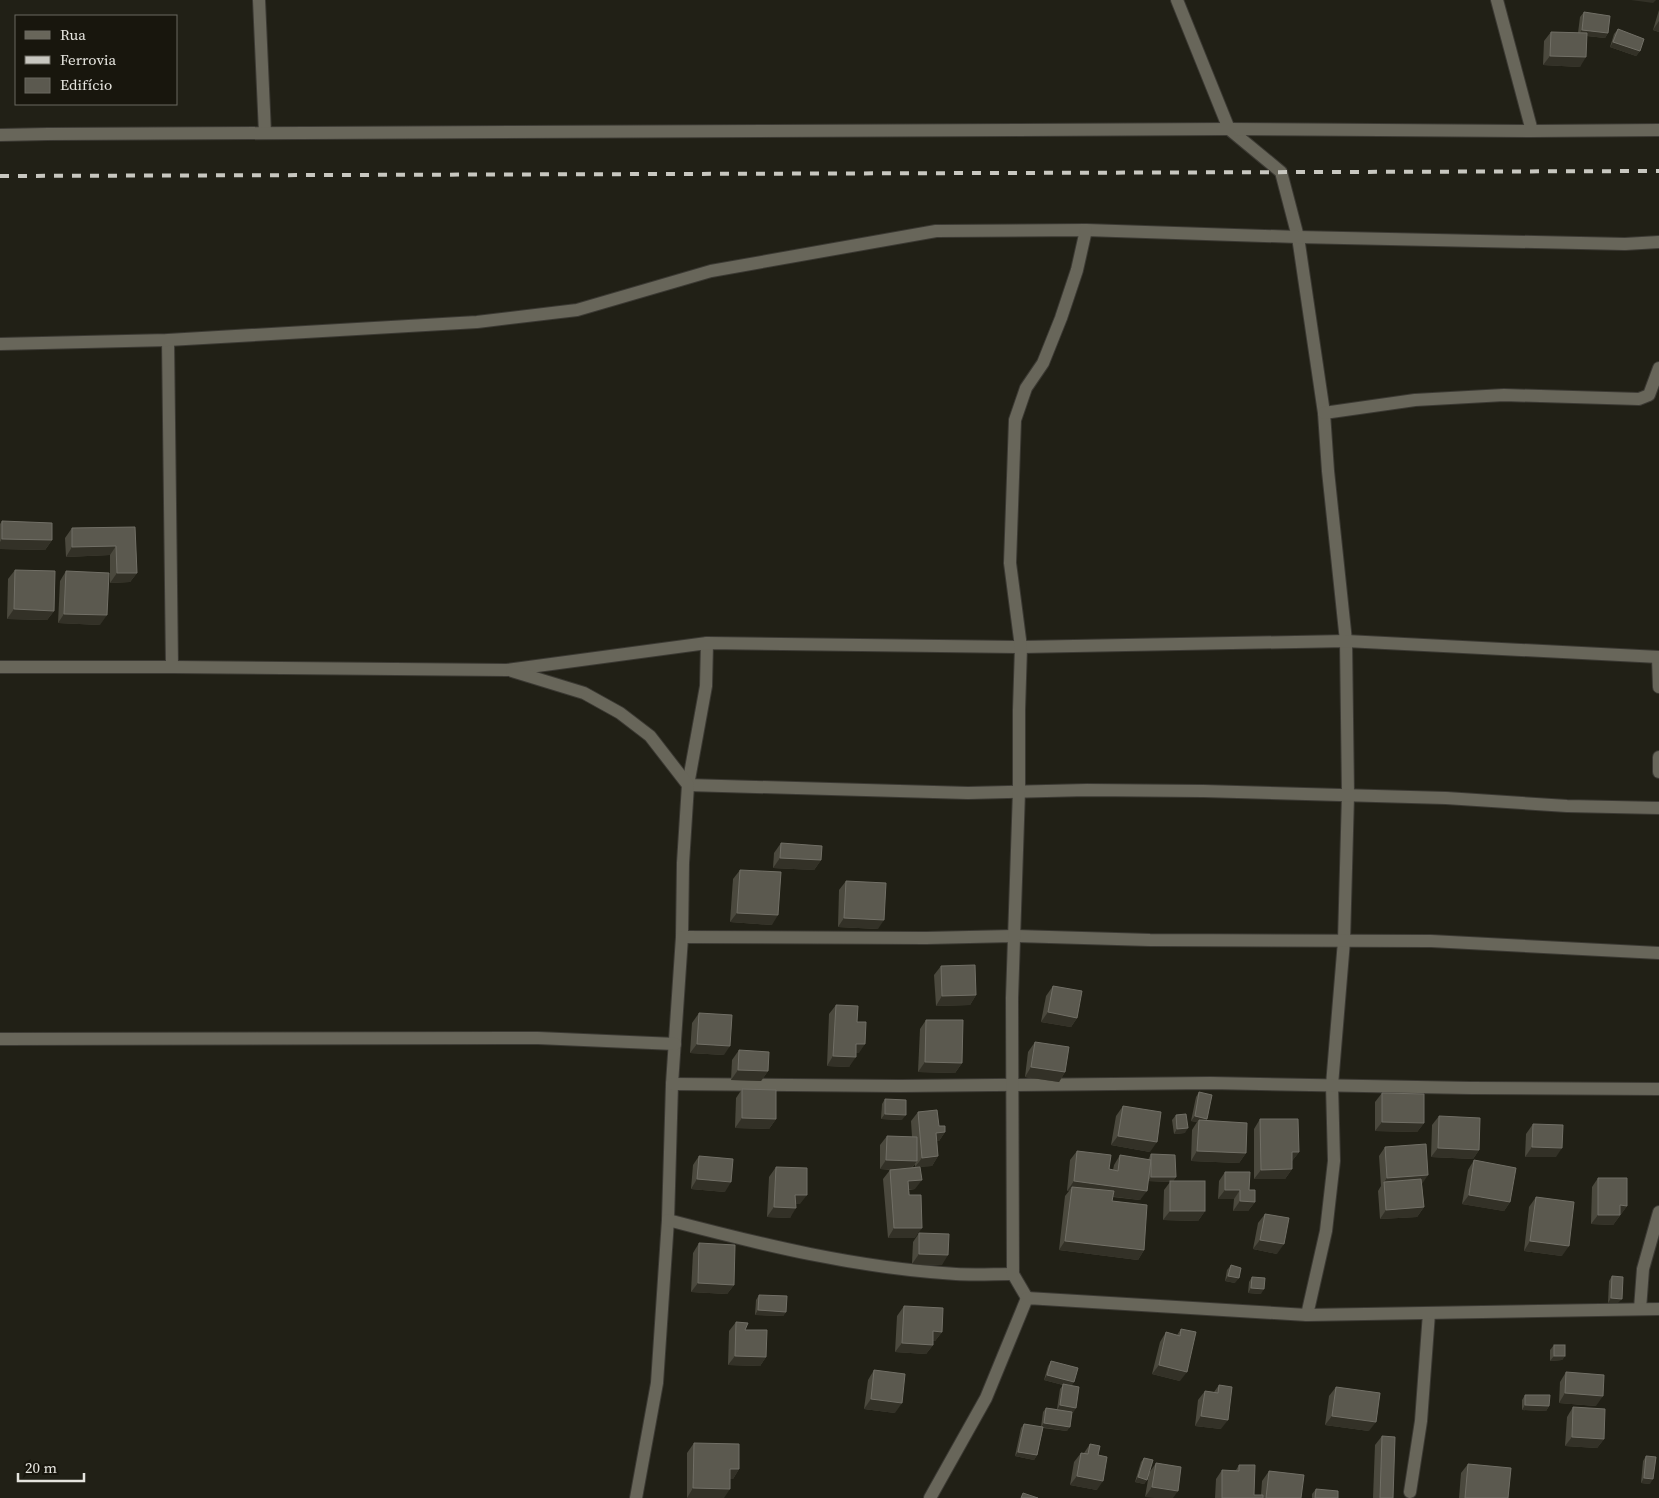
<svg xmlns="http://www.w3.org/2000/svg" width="1659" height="1498" font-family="'Source Serif 4',serif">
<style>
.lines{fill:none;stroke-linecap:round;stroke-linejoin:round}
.street-casing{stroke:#3b3933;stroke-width:14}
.street{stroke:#68665a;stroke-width:12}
.rail{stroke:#c8c7c0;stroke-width:4;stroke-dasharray:9 9;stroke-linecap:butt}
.wall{fill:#4b493e}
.shaded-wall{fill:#333127}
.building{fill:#5b594f;stroke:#716f66}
</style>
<rect width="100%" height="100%" fill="#212016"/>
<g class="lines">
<defs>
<g id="street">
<polyline points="259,0 265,133"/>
<polyline points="1177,0 1229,129 1281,172 1298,237 1324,413 1328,471 1346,641 1348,795 1344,941 1332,1085 1334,1161 1326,1231 1307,1315"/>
<polyline points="1497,0 1532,131"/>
<polyline points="0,135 48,134 1229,129 1532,131 1659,130"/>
<polyline points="168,340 172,667"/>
<polyline points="0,344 168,340 477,322 577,310 711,271 936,231 1086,230 1298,237 1625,244 1659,242"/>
<polyline points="1324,413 1415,400 1504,395 1639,399 1649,395 1659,368"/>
<polyline points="707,643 706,686 688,785 968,793 1087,790 1203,791 1446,798 1567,806 1659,808"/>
<polyline points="1658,657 1659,687"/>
<polyline points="0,667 172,667 507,670 707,643 1021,647 1346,641 1659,657"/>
<polyline points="512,671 584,693 620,713 650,736 688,785 683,863 682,937 672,1084 668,1220 657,1383 636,1498"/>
<polyline points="1659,757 1659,772"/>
<polyline points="682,937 926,938 1013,936 1150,940 1431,941 1659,953"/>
<polyline points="0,1039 538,1038 675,1044"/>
<polyline points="672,1084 900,1086 1210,1083 1471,1088 1659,1089"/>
<path d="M668 1220C763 1245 857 1268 956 1274 975 1275 994 1274 1013 1274"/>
<polyline points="1027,1298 1013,1274 1012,998 1019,791 1019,710 1021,647 1010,563 1015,420 1026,388 1043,363 1061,318 1077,270 1086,230"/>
<polyline points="1640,1309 1643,1269 1659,1212"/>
<polyline points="1410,1492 1421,1421 1429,1313"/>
<polyline points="930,1498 986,1398 1027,1298 1307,1315 1659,1309"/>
</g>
</defs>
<use href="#street" class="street-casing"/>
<use href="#street" class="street"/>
<polyline class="rail" points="0,176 1659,171"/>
</g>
<g class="wall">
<polygon points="1659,10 1659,32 1653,30"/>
<polygon points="1584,12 1608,33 1605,38 1587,36 1580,67 1543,65 1544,41 1551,32 1578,33 1580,17"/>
<polygon points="1618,29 1640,51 1636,56 1610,47 1614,34"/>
<polygon points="2,521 52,540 45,550 0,549 0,524"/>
<polygon points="135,527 137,573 130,582 110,583 110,555 66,557 65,538 72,528"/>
<polygon points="15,570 54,611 47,620 7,619 8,579"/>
<polygon points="66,571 100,625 58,623 60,581"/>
<polygon points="781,843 821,860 814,870 773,868 774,853"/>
<polygon points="740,870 772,925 730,922 733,879"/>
<polygon points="846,881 878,929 838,927 839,890"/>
<polygon points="941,966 976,995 970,1005 936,1006 934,975"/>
<polygon points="1053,986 1077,1018 1071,1027 1041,1022 1046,996"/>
<polygon points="836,1005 857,1022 859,1053 856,1053 849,1067 827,1066 829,1014"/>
<polygon points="699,1013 724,1055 690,1053 692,1023"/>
<polygon points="926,1020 962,1063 955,1073 918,1072 920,1029"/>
<polygon points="1035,1042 1065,1072 1059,1082 1025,1077 1028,1052"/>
<polygon points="739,1050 768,1071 761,1081 731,1080 732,1060"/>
<polygon points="742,1089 776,1119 769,1129 735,1128 736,1098"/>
<polygon points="1199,1092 1207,1119 1206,1121 1246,1153 1239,1163 1191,1161 1192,1130 1197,1122 1191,1121 1196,1097"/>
<polygon points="1382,1093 1424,1123 1417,1132 1375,1131 1375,1102"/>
<polygon points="885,1099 902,1120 881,1119 882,1104"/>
<polygon points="1123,1106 1150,1152 1111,1145 1116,1116"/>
<polygon points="918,1112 939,1126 945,1132 939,1141 937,1141 938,1156 932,1166 915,1167 915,1164 912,1168 915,1189 909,1190 915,1238 888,1238 883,1179 890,1170 892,1170 880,1169 880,1145 887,1136 912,1137 911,1121"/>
<polygon points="1176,1115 1185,1133 1174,1134 1172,1120"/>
<polygon points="1439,1116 1479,1150 1473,1159 1431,1157 1432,1125"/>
<polygon points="1260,1119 1299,1152 1292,1161 1292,1169 1285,1179 1254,1179 1254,1129"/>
<polygon points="1533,1124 1556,1157 1525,1157 1526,1134"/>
<polygon points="1385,1147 1422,1184 1424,1207 1417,1217 1380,1219 1378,1191 1381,1186 1379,1156"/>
<polygon points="1077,1151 1109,1169 1113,1170 1114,1165 1120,1155 1148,1160 1151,1154 1176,1177 1173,1181 1205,1211 1198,1221 1163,1220 1164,1190 1170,1182 1148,1181 1140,1200 1113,1197 1112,1201 1144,1250 1138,1260 1059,1250 1065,1196 1069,1191 1067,1191 1070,1160"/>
<polygon points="699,1156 725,1192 691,1189 693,1165"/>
<polygon points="1474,1160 1510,1202 1504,1211 1462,1204 1468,1170"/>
<polygon points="776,1167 800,1204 796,1204 790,1218 767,1217 769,1177"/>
<polygon points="1225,1172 1249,1190 1255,1202 1248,1211 1233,1211 1234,1199 1218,1199 1219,1181"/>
<polygon points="1598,1178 1627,1206 1613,1225 1591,1224 1592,1187"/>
<polygon points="1536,1197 1562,1256 1524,1251 1529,1207"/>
<polygon points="1265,1214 1277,1254 1253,1249 1258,1223"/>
<polygon points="919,1233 942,1265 912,1264 913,1242"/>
<polygon points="699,1243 734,1285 727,1294 691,1292 693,1253"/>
<polygon points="1231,1265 1235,1283 1225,1281 1227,1270"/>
<polygon points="1612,1276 1618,1303 1608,1303 1609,1281"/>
<polygon points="1252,1277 1261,1294 1248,1293 1249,1282"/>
<polygon points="759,1295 786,1312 783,1316 755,1315 756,1300"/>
<polygon points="904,1306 942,1332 935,1341 933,1341 933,1345 926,1354 895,1352 897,1316"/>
<polygon points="736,1322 745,1330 766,1357 760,1366 728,1365 729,1331"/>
<polygon points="1181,1329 1180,1381 1152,1374 1160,1342 1166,1332 1177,1335"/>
<polygon points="1554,1345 1565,1356 1562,1360 1550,1361 1550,1350"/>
<polygon points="1051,1361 1071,1386 1073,1413 1072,1413 1067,1431 1043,1428 1037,1455 1034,1460 1015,1456 1021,1428 1024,1424 1041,1427 1043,1412 1046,1408 1057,1409 1060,1389 1063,1385 1044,1380 1048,1366"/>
<polygon points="874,1370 895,1413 864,1409 868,1380"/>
<polygon points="1566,1372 1596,1406 1559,1403 1560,1382"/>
<polygon points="1219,1385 1221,1429 1195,1426 1198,1400 1205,1391 1214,1392"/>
<polygon points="1336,1387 1369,1431 1325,1425 1329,1396"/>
<polygon points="1525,1395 1549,1406 1546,1411 1522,1410 1522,1400"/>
<polygon points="1573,1407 1604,1439 1597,1448 1565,1446 1567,1417"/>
<polygon points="1382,1436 1393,1498 1373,1498 1375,1445"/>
<polygon points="694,1443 739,1469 733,1479 730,1479 687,1498 687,1453"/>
<polygon points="1090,1444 1098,1455 1097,1490 1070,1485 1074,1462 1081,1453 1084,1453"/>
<polygon points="1646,1456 1650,1484 1641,1483 1643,1461"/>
<polygon points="1144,1458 1149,1473 1156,1463 1181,1467 1145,1497 1149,1474 1147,1480 1144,1484 1135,1482 1141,1462"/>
<polygon points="1468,1464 1508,1498 1459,1498 1461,1473"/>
<polygon points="1239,1465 1254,1495 1261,1495 1262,1481 1269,1471 1301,1498 1215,1498 1216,1479 1222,1470 1236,1470"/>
<polygon points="1316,1489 1338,1498 1312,1498 1312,1494"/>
</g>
<g class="shaded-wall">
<polygon points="1631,0 1656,0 1653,3"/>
<polygon points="1659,21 1659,32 1653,30"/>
<polygon points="1582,30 1608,33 1605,38 1578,35"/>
<polygon points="1613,42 1640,51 1636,56 1610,47"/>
<polygon points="1550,56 1586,57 1580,67 1543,65"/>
<polygon points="2,539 52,540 45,550 0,549 0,542"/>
<polygon points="116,546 110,555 66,557 72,547"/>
<polygon points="117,573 137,573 130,582 110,583"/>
<polygon points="14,609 54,611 47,620 7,619"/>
<polygon points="64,614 107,615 100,625 58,623"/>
<polygon points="780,858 821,860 814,870 773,868"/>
<polygon points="737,913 778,915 772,925 730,922"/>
<polygon points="844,918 884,920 878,929 838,927"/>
<polygon points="976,995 970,1005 936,1006 942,996"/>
<polygon points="1048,1012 1077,1018 1071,1027 1041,1022"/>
<polygon points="697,1044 730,1046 724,1055 690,1053"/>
<polygon points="856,1044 865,1044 859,1053 850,1053"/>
<polygon points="833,1056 856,1057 849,1067 827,1066"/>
<polygon points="925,1062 962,1063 955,1073 918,1072"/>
<polygon points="1031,1067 1065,1072 1059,1082 1025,1077"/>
<polygon points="738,1070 768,1071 761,1081 731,1080"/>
<polygon points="885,1114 906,1115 902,1120 881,1119"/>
<polygon points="1195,1116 1207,1119 1204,1124 1199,1120 1197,1122 1191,1121"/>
<polygon points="742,1118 776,1119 769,1129 735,1128"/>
<polygon points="1382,1122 1424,1123 1417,1132 1375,1131"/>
<polygon points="1188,1128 1185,1133 1174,1134 1177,1129"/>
<polygon points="945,1132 939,1141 930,1142 936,1133"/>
<polygon points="1118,1136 1157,1142 1150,1152 1111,1145"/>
<polygon points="1532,1147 1562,1148 1556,1157 1525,1157"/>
<polygon points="1438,1148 1479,1150 1473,1159 1431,1157"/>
<polygon points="1197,1151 1246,1153 1239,1163 1191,1161"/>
<polygon points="1292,1152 1299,1152 1292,1161"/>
<polygon points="938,1156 932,1166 915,1167 922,1158"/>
<polygon points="886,1160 917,1161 910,1170 880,1169"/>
<polygon points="1292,1169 1285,1179 1254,1179 1261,1170"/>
<polygon points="1428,1175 1422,1184 1384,1182 1387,1178"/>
<polygon points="1151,1177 1176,1177 1172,1182 1148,1181"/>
<polygon points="697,1179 731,1182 725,1192 691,1189"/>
<polygon points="922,1180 915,1189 901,1190 908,1181"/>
<polygon points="1074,1181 1147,1191 1140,1200 1071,1191 1072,1187 1069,1191 1067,1191"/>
<polygon points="1225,1190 1240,1190 1234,1199 1218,1199"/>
<polygon points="795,1195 807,1195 800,1204 789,1204"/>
<polygon points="1469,1195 1510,1202 1504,1211 1462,1204"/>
<polygon points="1240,1201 1255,1202 1248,1211 1233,1211"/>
<polygon points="1620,1205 1627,1206 1613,1225 1591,1224 1598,1215"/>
<polygon points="774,1207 796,1208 790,1218 767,1217"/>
<polygon points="1424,1207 1417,1217 1380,1219 1386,1210"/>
<polygon points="1170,1211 1205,1211 1198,1221 1163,1220"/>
<polygon points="894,1228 922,1228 915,1238 888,1238"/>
<polygon points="1260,1240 1284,1244 1277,1254 1253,1249"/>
<polygon points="1065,1241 1144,1250 1138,1260 1059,1250"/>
<polygon points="1530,1241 1569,1246 1562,1256 1524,1251"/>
<polygon points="919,1254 948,1255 942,1265 912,1264"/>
<polygon points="1228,1276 1239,1278 1235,1283 1225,1281"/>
<polygon points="698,1283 734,1285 727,1294 691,1292"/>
<polygon points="1251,1288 1264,1289 1261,1294 1248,1293"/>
<polygon points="1611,1298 1622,1299 1618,1303 1608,1303"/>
<polygon points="758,1310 786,1312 783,1316 755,1315"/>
<polygon points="933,1331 942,1332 935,1341 927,1340"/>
<polygon points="902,1343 933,1345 926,1354 895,1352"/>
<polygon points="735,1356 766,1357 760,1366 728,1365"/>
<polygon points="1554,1356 1565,1356 1562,1360 1550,1361"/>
<polygon points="1159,1365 1187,1372 1180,1381 1152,1374"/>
<polygon points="1047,1375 1074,1382 1071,1387 1044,1380"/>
<polygon points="1565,1393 1603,1396 1596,1406 1559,1403"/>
<polygon points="871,1399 902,1403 895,1413 864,1409"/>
<polygon points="1060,1405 1076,1408 1073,1413 1057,1410"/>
<polygon points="1525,1405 1549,1406 1546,1411 1522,1410"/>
<polygon points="1201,1416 1228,1420 1221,1429 1195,1426"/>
<polygon points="1332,1416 1376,1422 1369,1431 1325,1425"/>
<polygon points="1044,1423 1070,1427 1067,1431 1041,1427"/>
<polygon points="1572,1437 1604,1439 1597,1448 1565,1446"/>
<polygon points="1018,1452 1037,1455 1034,1460 1015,1456"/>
<polygon points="730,1469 739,1469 733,1479 724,1479"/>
<polygon points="1077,1476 1103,1481 1097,1490 1070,1485"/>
<polygon points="1138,1477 1147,1480 1144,1484 1135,1482"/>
<polygon points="1644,1478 1653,1479 1650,1484 1641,1483"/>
<polygon points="1152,1487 1178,1491 1173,1498 1154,1498 1145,1497"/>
<polygon points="693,1488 730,1489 724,1498 687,1498"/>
</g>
<g class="building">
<polygon points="1584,12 1610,16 1608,33 1582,30"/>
<polygon points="1618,29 1644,39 1640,51 1613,42"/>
<polygon points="1551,32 1587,33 1586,57 1550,56"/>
<polygon points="2,521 52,523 52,540 2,539"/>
<polygon points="135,527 137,573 117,573 116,546 72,547 72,528"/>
<polygon points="15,570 55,571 54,611 14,609"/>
<polygon points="66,571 109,573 107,615 64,614"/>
<polygon points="781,843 822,846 821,860 780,858"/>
<polygon points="740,870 781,872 778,915 737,913"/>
<polygon points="846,881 886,883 884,920 844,918"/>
<polygon points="975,965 976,995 942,996 941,966"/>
<polygon points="1053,986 1082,991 1077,1018 1048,1012"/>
<polygon points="836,1005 858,1006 857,1022 866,1022 865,1044 856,1044 856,1057 833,1056"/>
<polygon points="699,1013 732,1015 730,1046 697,1044"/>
<polygon points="926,1020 963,1020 962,1063 925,1062"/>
<polygon points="1035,1042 1069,1047 1065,1072 1031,1067"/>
<polygon points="739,1050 769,1052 768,1071 738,1070"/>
<polygon points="742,1089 776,1090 776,1119 742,1118"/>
<polygon points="1199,1092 1212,1095 1207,1119 1195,1116"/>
<polygon points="1382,1093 1424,1094 1424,1123 1382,1122"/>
<polygon points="885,1099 906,1100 906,1115 885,1114"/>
<polygon points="1123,1106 1161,1112 1157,1142 1118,1136"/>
<polygon points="937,1110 939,1126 945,1126 945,1132 936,1133 938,1156 922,1158 918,1112"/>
<polygon points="1186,1114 1188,1128 1177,1129 1176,1115"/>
<polygon points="1439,1116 1480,1118 1479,1150 1438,1148"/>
<polygon points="1260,1119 1298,1119 1299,1152 1292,1152 1292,1169 1261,1170"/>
<polygon points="1199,1120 1247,1123 1246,1153 1197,1151"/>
<polygon points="1533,1124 1563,1125 1562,1148 1532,1147"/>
<polygon points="887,1136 917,1137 917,1161 886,1160"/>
<polygon points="1426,1144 1428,1175 1387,1178 1385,1147"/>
<polygon points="1077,1151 1111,1155 1109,1169 1118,1171 1120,1155 1151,1160 1147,1191 1074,1181"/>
<polygon points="1151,1154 1175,1155 1176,1177 1151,1177"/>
<polygon points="699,1156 733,1159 731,1182 697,1179"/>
<polygon points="1474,1160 1516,1168 1510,1202 1469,1195"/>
<polygon points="776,1167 807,1168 807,1195 795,1195 796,1208 774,1207"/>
<polygon points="920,1167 922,1180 908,1181 909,1195 921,1195 922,1228 894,1228 890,1170"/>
<polygon points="1225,1172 1250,1172 1249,1190 1255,1190 1255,1202 1240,1201 1240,1190 1225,1190"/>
<polygon points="1598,1178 1627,1178 1627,1206 1620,1205 1620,1215 1598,1215"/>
<polygon points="1421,1179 1424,1207 1386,1210 1384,1182"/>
<rect x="1170" y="1181" width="35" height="30"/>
<polygon points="1072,1187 1114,1191 1112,1201 1147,1205 1144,1250 1065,1241"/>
<polygon points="1536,1197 1574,1202 1569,1246 1530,1241"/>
<polygon points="1265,1214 1289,1218 1284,1244 1260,1240"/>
<polygon points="919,1233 949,1234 948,1255 919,1254"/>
<polygon points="699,1243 735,1245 734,1285 698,1283"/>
<polygon points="1231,1265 1241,1268 1239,1278 1228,1276"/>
<polygon points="1612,1276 1623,1277 1622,1299 1611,1298"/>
<polygon points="1252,1277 1265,1278 1264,1289 1251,1288"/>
<polygon points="759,1295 787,1296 786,1312 758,1310"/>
<polygon points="904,1306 943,1308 942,1332 933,1331 933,1345 902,1343"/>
<polygon points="736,1322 748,1323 745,1330 767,1330 766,1357 735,1356"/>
<polygon points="1181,1329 1196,1332 1187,1372 1159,1365 1166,1332 1180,1336"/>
<rect x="1554" y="1345" width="11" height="11"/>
<polygon points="1051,1361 1078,1368 1074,1382 1047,1375"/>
<polygon points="874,1370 905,1374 902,1403 871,1399"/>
<polygon points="1566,1372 1604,1375 1603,1396 1565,1393"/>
<polygon points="1063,1384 1079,1387 1076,1408 1060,1405"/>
<polygon points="1219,1385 1232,1387 1228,1420 1201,1416 1205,1391 1218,1393"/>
<polygon points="1336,1387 1380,1393 1376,1422 1332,1416"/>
<polygon points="1525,1395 1550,1395 1549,1406 1525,1405"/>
<polygon points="1573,1407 1605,1409 1604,1439 1572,1437"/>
<polygon points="1046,1408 1072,1412 1070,1427 1044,1423"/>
<polygon points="1024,1424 1043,1427 1037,1455 1018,1452"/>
<polygon points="1382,1436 1395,1437 1393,1498 1380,1498"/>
<polygon points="694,1443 739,1444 739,1469 730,1469 730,1489 693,1488"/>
<polygon points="1090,1444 1100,1446 1098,1455 1107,1457 1103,1481 1077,1476 1081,1453 1088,1454"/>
<polygon points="1646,1456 1656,1457 1653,1479 1644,1478"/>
<polygon points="1144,1458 1153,1460 1147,1480 1138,1477"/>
<polygon points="1156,1463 1181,1467 1178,1491 1152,1487"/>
<polygon points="1468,1464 1511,1468 1508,1498 1465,1498"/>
<polygon points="1239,1465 1255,1465 1254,1495 1263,1495 1263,1498 1222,1498 1222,1470 1239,1471"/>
<polygon points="1269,1471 1304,1475 1301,1498 1266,1498"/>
<polygon points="1316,1489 1338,1491 1338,1498 1315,1498"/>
<polygon points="1023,1493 1038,1498 1021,1498"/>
</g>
<rect x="15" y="15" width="162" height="90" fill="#18160d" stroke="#6a6861"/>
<rect x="25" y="31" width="25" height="8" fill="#68665a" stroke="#6a6861"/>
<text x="60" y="40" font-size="15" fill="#e5e4de">Rua</text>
<rect x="25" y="56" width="25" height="8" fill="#c8c7c0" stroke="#6a6861"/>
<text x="60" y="65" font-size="15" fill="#e5e4de">Ferrovia</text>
<rect x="25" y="78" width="25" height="15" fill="#5b594f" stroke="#6a6861"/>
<text x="60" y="90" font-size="15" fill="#e5e4de">Edifício</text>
<path d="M18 1473v8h66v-8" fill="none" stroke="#e5e4de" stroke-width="2.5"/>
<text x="25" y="1473" font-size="15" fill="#e5e4de" stroke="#18160d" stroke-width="4" paint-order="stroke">20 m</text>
</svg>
